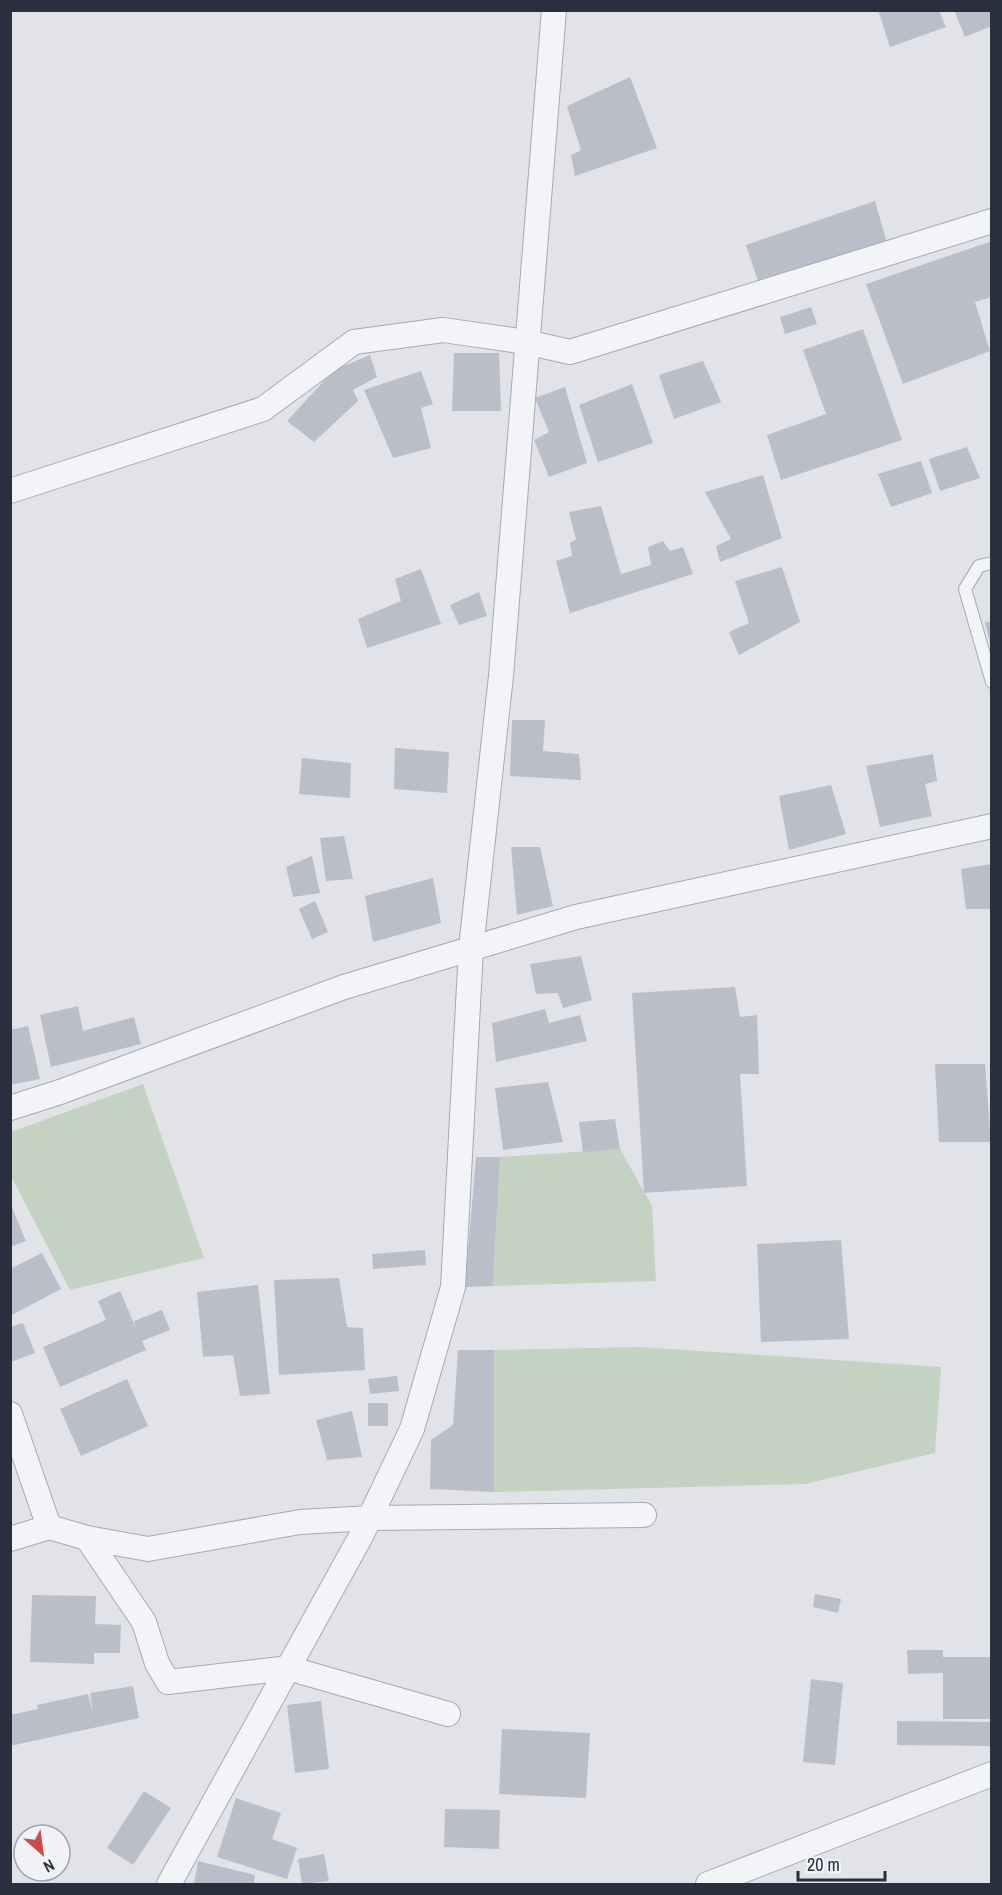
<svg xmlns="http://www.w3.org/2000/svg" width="1002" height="1895" font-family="'Archivo Narrow',sans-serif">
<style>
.green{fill:#c4d2c2}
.building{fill:#bbbec9}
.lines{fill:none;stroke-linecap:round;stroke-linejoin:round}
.service-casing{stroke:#a6a9b3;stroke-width:14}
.minor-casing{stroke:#a6a9b3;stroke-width:26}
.service{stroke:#f3f4f7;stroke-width:12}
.minor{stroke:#f3f4f7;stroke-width:24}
</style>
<rect width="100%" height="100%" fill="#e1e3e9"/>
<g class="green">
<polygon points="143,1084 204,1258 70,1290 11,1176 11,1132"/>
<polygon points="620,1149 652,1206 656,1281 493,1286 500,1157"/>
<polygon points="640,1347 941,1367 935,1453 805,1484 494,1492 494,1350"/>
</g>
<g class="building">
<polygon points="878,10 939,10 946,27 890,47"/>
<polygon points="954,10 992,10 992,26 965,37"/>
<polygon points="630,77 657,148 575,176 571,155 581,150 567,106"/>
<polygon points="875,201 887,243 759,284 746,245"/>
<polygon points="992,241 992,297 975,302 990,351 903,384 866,284"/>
<polygon points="811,307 817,324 785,334 780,317"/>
<polygon points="863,329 902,440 781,480 767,435 826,414 803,350"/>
<polygon points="454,353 499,353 501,411 452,411"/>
<polygon points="370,355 377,377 353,390 358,401 314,442 287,421 334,370"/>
<polygon points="703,361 721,402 674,419 659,375"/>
<polygon points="421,371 433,404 421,408 431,448 393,458 364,390"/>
<polygon points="632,384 653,443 598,462 579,405"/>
<polygon points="565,387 587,463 549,477 534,440 549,432 535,398"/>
<polygon points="967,447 980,478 940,491 929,459"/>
<polygon points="921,461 932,493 891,507 878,474"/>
<polygon points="763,475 782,538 720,562 716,546 731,539 705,492"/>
<polygon points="601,506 621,574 651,565 648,547 663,541 670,551 683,547 693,574 570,613 556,561 572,556 570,543 576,539 569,512"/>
<polygon points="782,567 800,622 739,655 729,632 749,623 735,581"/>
<polygon points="421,569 441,624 367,648 358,619 401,601 395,579"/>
<polygon points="479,592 487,616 459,625 450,605"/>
<polygon points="985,622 992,622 992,647 991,647"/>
<polygon points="512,720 545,720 543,751 579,754 581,780 510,776"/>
<polygon points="395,748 449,752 447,793 394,789"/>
<polygon points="933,754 937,781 925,784 932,816 880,827 866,766"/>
<polygon points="302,758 351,763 350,798 299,794"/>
<polygon points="831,785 846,834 789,850 779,796"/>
<polygon points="344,836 353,879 326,881 320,838"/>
<polygon points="511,847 540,847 553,906 517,915"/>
<polygon points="312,856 320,893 293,897 286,867"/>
<polygon points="992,864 992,909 966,909 961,869"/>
<polygon points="433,878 441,923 373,942 365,896"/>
<polygon points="315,901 328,932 312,939 299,909"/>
<polygon points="581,956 592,1000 563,1008 558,993 536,994 530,964"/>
<polygon points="735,987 740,1017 757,1015 759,1074 740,1074 747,1186 644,1193 632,993"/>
<polygon points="78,1006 83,1031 134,1017 141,1044 51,1067 40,1015"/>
<polygon points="545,1009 549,1023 580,1015 587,1041 496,1062 492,1023"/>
<polygon points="28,1026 40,1079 10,1085 10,1030"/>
<polygon points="935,1064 985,1064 991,1142 939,1142"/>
<polygon points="548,1082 563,1142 503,1150 495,1088"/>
<polygon points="615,1119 620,1149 583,1152 579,1122"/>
<polygon points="476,1157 500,1157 493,1286 465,1287"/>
<polygon points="10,1203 26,1241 10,1247"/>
<polygon points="841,1240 849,1339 761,1342 757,1244"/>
<polygon points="425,1250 426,1265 373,1269 372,1254"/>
<polygon points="42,1253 61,1289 10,1316 10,1269"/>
<polygon points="339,1278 347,1327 363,1328 365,1370 279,1375 274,1280"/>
<polygon points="258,1285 270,1394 240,1396 233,1355 203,1357 197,1292"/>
<polygon points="120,1291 136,1328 134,1321 162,1310 170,1330 142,1341 146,1350 60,1387 43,1347 106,1320 98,1301"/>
<polygon points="23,1323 35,1353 11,1362 10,1327"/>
<polygon points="458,1350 494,1350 494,1492 430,1489 431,1440 453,1425"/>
<polygon points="397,1376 399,1391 370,1394 368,1379"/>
<polygon points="127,1379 148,1426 81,1456 60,1409"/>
<rect x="368" y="1403" width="20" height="23"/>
<polygon points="352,1411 362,1457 327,1460 316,1420"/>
<polygon points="815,1594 841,1599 838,1613 813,1607"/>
<polygon points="32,1595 96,1596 95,1624 121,1625 120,1653 94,1653 94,1664 30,1662"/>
<polygon points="907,1650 943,1650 943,1657 992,1657 992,1719 943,1719 943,1673 908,1674"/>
<polygon points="811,1679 843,1683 835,1765 803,1762"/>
<polygon points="133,1686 139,1718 10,1746 10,1715 38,1709 37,1705 88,1694 93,1714 90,1693"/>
<polygon points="321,1701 329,1769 295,1773 287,1705"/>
<polygon points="897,1721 992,1722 992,1746 897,1745"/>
<polygon points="502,1729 590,1733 586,1798 499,1794"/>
<polygon points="144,1791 171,1808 133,1865 107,1848"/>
<polygon points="236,1798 281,1813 272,1839 297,1848 287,1879 217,1857"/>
<polygon points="445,1809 500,1810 499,1849 444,1847"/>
<polygon points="324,1854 329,1881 302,1884 298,1859"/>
<polygon points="198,1861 255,1875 254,1884 194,1884"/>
</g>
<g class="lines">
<defs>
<polyline id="service" points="992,563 979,566 965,589 992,682"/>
<g id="minor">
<polyline points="10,491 263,409 354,342 443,330 526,342 570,352 992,221"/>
<polyline points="10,1108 60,1092 344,987 576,917 992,826"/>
<polyline points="10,1414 49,1527 87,1538"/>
<polyline points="10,1539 49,1527"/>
<polyline points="448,1714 288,1668 168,1682 157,1663 144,1622 87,1538 148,1549 300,1522 370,1518 644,1515"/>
<polyline points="169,1884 361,1536 412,1429 453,1287 471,948 501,676 554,10"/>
<polyline points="708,1884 992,1774"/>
</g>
</defs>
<use href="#service" class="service-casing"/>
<use href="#minor" class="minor-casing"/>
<use href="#service" class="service"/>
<use href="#minor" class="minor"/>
</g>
<rect width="1002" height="1895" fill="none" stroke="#2a2f40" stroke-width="24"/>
<g transform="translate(42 1853) rotate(152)"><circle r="28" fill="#f0f2f6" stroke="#a1a4ad" stroke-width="1.5"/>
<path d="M0-4.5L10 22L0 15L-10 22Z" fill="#c84c4c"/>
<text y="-9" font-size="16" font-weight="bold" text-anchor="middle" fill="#2a2f40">N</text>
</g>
<path d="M798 1871v9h87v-9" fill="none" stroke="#2a2f40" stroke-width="3"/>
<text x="807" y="1871" font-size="18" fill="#2a2f40" stroke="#f0f2f6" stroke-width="4.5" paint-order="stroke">20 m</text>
</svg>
